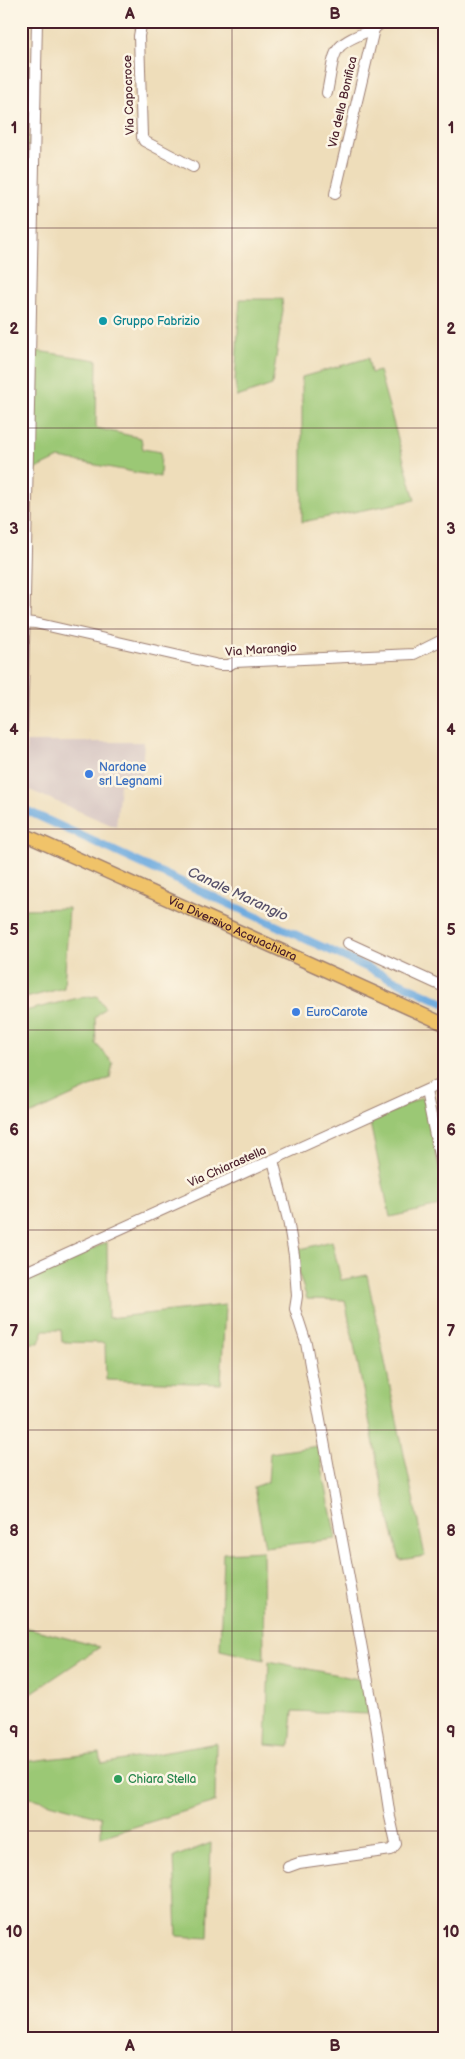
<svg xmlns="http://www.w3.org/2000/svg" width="465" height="2059" font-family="'Balsamiq Sans',sans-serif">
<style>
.industrial{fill:#d1bfbe}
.green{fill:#9bc875;stroke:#727450}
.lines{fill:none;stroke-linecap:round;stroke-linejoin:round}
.canal{stroke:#6daadf;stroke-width:8}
.minor-casing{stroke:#9c7e72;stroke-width:12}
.major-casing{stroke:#9c7e72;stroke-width:15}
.minor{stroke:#fff;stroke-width:10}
.major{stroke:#f0c369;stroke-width:12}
.grid{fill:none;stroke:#4a1f2b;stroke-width:1;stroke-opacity:0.55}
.culture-dot{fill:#0f9aa8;stroke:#fcf5e5;stroke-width:2}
.shop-dot{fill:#3f7fe0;stroke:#fcf5e5;stroke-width:2}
.leisure-dot{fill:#2e9e5b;stroke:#fcf5e5;stroke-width:2}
.labels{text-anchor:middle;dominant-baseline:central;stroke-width:5;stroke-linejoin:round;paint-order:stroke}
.street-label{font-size:12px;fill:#4a1f2b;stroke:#fcf5e5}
.culture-label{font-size:12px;fill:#0d838f;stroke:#fcf5e5;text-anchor:start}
.shop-label{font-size:12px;fill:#366cbe;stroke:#fcf5e5;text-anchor:start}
.leisure-label{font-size:12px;fill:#27864d;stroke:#fcf5e5;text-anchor:start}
.water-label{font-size:14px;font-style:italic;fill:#56506a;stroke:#fcf5e5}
.neatline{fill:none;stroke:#4a1f2b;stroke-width:2}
.grid-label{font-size:16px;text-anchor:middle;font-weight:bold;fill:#4a1f2b}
</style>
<rect width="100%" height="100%" fill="#fcf5e5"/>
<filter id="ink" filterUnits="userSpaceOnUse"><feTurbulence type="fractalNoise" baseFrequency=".02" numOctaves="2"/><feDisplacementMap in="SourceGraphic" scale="10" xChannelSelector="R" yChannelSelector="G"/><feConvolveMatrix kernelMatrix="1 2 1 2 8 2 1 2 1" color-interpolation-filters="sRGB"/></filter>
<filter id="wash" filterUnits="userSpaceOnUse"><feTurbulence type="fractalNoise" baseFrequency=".0096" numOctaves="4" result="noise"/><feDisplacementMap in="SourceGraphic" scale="20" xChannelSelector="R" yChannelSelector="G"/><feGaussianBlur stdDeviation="1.12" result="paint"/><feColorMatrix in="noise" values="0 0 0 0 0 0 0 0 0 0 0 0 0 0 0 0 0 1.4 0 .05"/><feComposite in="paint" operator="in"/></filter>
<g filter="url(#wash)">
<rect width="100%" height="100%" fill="#eeddba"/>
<polygon class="industrial" points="26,742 144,742 141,784 120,784 116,827 27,789"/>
<g class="green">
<polygon points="21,120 29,120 28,147 21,147"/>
<polygon points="240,299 282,299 283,310 272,385 237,397 235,381"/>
<polygon points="37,351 97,360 96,428 141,438 143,449 161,452 160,477 59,458 32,471"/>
<polygon points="368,358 371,373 379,371 415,500 302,522 302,377"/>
<polygon points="69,908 64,988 22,999 24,909"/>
<polygon points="97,996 105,1008 95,1017 96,1044 113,1063 110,1078 25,1117 22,1116 25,1011 78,998"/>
<polygon points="422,1097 425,1101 444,1192 444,1205 390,1217 370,1123"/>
<polygon points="332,1241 341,1280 367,1275 425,1556 400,1560 390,1524 345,1300 307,1299 300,1277 297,1250"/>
<polygon points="107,1242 108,1318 225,1305 221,1384 106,1380 105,1343 62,1342 61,1330 44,1330 39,1343 21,1343 21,1283"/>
<polygon points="318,1446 336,1539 265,1547 254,1487 268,1482 270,1453"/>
<polygon points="263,1551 264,1660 220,1650 223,1553"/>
<polygon points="21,1626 100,1647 21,1700"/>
<polygon points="269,1661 363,1680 368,1714 293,1711 290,1747 266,1745"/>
<polygon points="216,1743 215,1802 101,1837 101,1817 21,1795 21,1762 100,1753 102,1764"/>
<polygon points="211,1843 208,1938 177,1936 174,1857"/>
</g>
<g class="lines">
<polyline class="canal" points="21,808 444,1003"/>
</g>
</g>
<g filter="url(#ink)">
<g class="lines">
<defs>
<g id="minor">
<polyline points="142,21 139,36 142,137 144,141 193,167"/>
<path d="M327 93C336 48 329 46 374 29"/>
<polyline points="335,194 374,29 383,21"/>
<polyline points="21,622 35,623 219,665 229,665 234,662 414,654 444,639"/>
<polyline points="21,789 37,21"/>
<polyline points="348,943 444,987"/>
<polyline points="426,1091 444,1180"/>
<polyline points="273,1160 288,1220 294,1255 297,1296 295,1309 306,1343 376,1725 390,1817 396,1844 391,1850 299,1863 288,1867"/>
<polyline points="21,1274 444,1082"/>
</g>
<g id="major">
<path id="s1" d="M21 833 444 1024"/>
</g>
</defs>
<use href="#minor" class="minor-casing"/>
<use href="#major" class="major-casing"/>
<use href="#minor" class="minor"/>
<use href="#major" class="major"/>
</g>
</g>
<path class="grid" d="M232 21V2038M21 228H444M21 428H444M21 629H444M21 829H444M21 1030H444M21 1230H444M21 1430H444M21 1631H444M21 1831H444"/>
<circle class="culture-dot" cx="103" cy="321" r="5"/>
<g class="shop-dot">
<circle cx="89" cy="774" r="5"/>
<circle cx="296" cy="1012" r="5"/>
</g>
<circle class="leisure-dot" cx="118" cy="1779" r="5"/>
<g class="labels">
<g class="street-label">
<text transform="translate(129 95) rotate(-92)">Via Capocroce</text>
<text transform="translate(343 102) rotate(-77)">Via della Bonifica</text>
<text transform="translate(261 650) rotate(-4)">Via Marangio</text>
<text stroke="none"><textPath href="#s1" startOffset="232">Via Diversivo Acquachiara</textPath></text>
<text transform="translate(227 1167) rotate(-24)">Via Chiarastella</text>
</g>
<g class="culture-label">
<text x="113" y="321">Gruppo Fabrizio</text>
</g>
<g class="shop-label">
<text x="99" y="767">Nardone<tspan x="99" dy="14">srl Legnami</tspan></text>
<text x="306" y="1012">EuroCarote</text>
</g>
<g class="leisure-label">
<text x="128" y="1779">Chiara Stella</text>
</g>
<g class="water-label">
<text transform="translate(238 894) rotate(25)">Canale Marangio</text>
</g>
</g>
<rect width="465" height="2059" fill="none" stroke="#fcf5e5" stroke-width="55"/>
<rect x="28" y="28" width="410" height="2004" class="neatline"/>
<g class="grid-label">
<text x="130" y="19">A</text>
<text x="335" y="19">B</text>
<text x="14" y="133">1</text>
<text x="451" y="133">1</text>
<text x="14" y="334">2</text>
<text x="451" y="334">2</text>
<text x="14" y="534">3</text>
<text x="451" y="534">3</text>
<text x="14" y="735">4</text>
<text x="451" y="735">4</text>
<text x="14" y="935">5</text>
<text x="451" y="935">5</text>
<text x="14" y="1135">6</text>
<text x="451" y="1135">6</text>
<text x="14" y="1336">7</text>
<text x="451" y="1336">7</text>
<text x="14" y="1536">8</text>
<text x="451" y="1536">8</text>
<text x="14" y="1737">9</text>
<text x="451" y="1737">9</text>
<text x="14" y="1937">10</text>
<text x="451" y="1937">10</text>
<text x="130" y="2051">A</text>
<text x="335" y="2051">B</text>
</g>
</svg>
